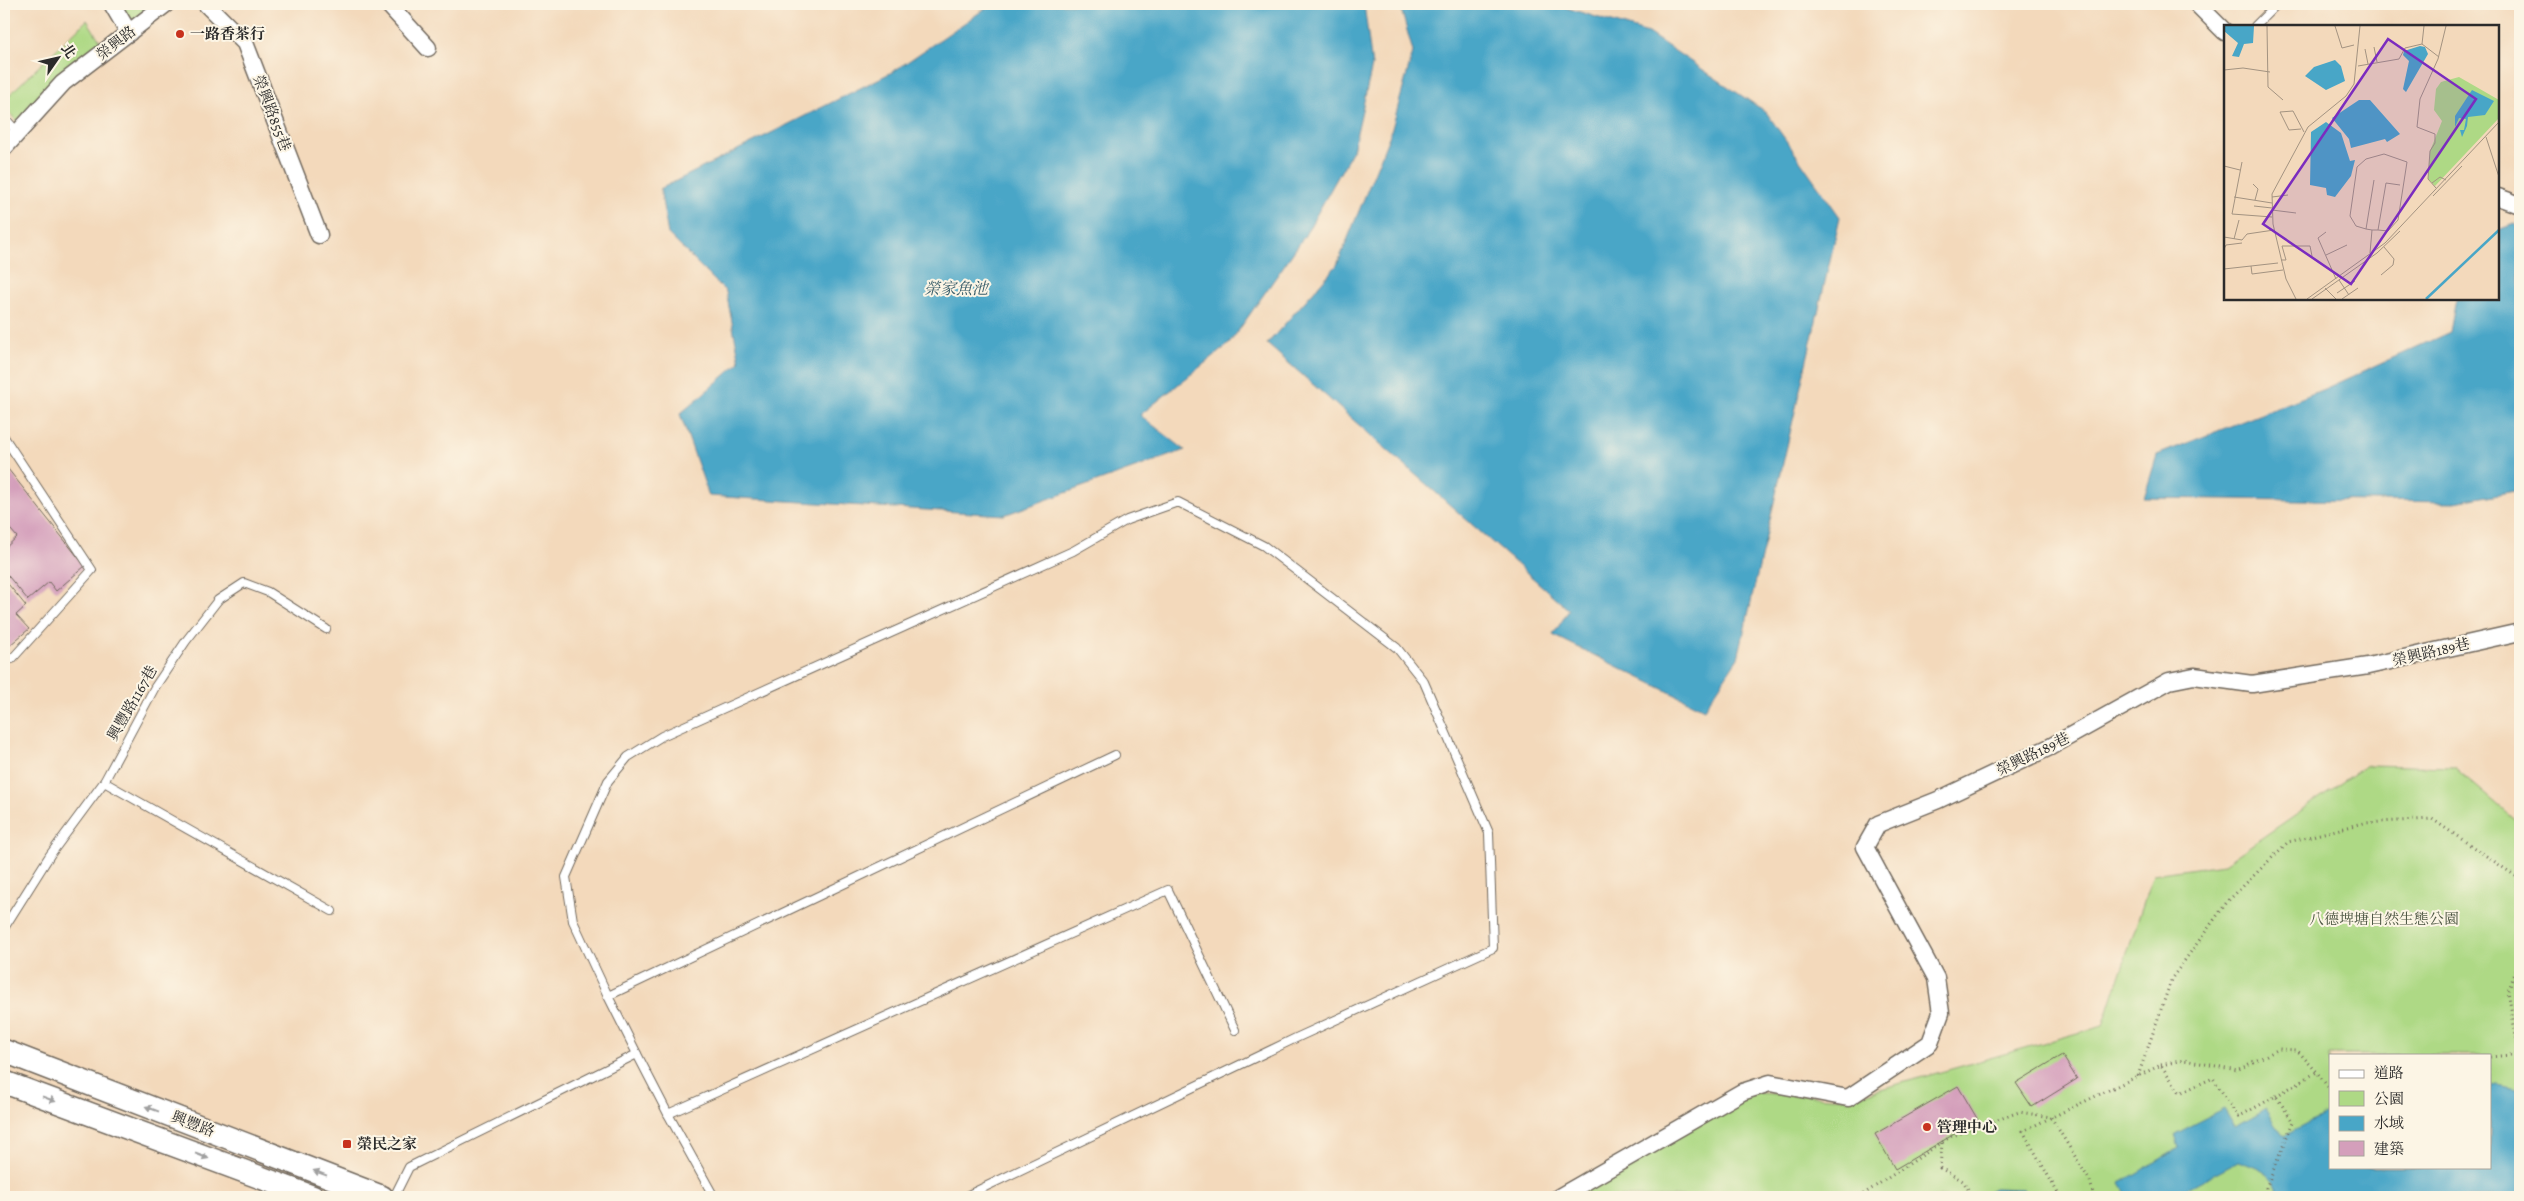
<svg xmlns="http://www.w3.org/2000/svg" width="2524" height="1201" font-family="Alegreya,'Noto Serif TC',serif">
<style>
.green{fill:#aed985;stroke:#6c8258;fill-rule:evenodd}
.water{fill:#48a6c7;stroke:#3a6879}
.building{fill:#d49fbb}
.lines{fill:none;stroke-linecap:round;stroke-linejoin:round}
.service-casing{stroke:#71685d;stroke-width:10}
.minor-casing{stroke:#71685d;stroke-width:19}
.secondary-casing{stroke:#71685d;stroke-width:25}
.path{stroke:#71685d;stroke-width:3;stroke-dasharray:1 4;stroke-linecap:butt}
.service{stroke:#fff;stroke-width:8}
.minor{stroke:#fff;stroke-width:16}
.secondary{stroke:#fff;stroke-width:22}
.oneway{fill:#a0a0a0}
.poi-dot{fill:#c8321e;stroke:#fcf5e5;stroke-width:2}
.labels{text-anchor:middle;dominant-baseline:central;stroke-width:4;stroke-linejoin:round;paint-order:stroke}
.poi-label{font-size:15px;font-weight:bold;fill:#2b2b2b;stroke:#fcf5e5;text-anchor:start}
.street-label{font-size:15px;fill:#2b2b2b;stroke:#fcf5e5}
.park-label{font-size:15px;fill:#4c5642;stroke:#fcf5e5}
.water-label{font-size:16px;font-style:italic;fill:#375c69;stroke:#fcf5e5}
.inset-river{fill:none;stroke:#48a6c7;stroke-width:2.5}
.inset-road{fill:none;stroke:#a39381;stroke-width:1}
.view{fill:#7b2cbf;fill-opacity:0.15;stroke:#7b2cbf;stroke-width:2.5}
.inset-edge{fill:none;stroke:#2b2b2b;stroke-width:2.5}
</style>
<rect width="100%" height="100%" fill="#fcf5e5"/>
<filter id="ink" filterUnits="userSpaceOnUse"><feTurbulence type="fractalNoise" baseFrequency=".02" numOctaves="2"/><feDisplacementMap in="SourceGraphic" scale="10" xChannelSelector="R" yChannelSelector="G"/><feConvolveMatrix kernelMatrix="1 2 1 2 8 2 1 2 1" color-interpolation-filters="sRGB"/></filter>
<filter id="wash" filterUnits="userSpaceOnUse"><feTurbulence type="fractalNoise" baseFrequency=".0096" numOctaves="4" result="noise"/><feDisplacementMap in="SourceGraphic" scale="20" xChannelSelector="R" yChannelSelector="G"/><feGaussianBlur stdDeviation="1.12" result="paint"/><feColorMatrix in="noise" values="0 0 0 0 0 0 0 0 0 0 0 0 0 0 0 0 0 1.4 0 .05"/><feComposite in="paint" operator="in"/></filter>
<g filter="url(#wash)">
<rect width="100%" height="100%" fill="#f3d9bb"/>
<g class="green">
<polygon points="119,4 155,4 130,24"/>
<polygon points="87,20 102,44 18,123 4,106 4,100"/>
<path d="M2367 765 2454 767 2520 824V1197H1560L1742 1092 1849 1098 2103 1026 2153 874 2224 864ZM2330 1055H2490V1167H2330Z"/>
</g>
<g class="water">
<polygon points="992,4 1364,4 1372,66 1353,150 1304,237 1229,344 1140,415 1185,450 1004,515 709,496 680,414 740,362 726,292 668,234 660,189 894,71"/>
<polygon points="1405,4 1554,4 1648,33 1766,112 1840,217 1738,658 1704,709 1553,635 1569,610 1267,344 1337,265 1391,132 1413,52 1401,9"/>
<polygon points="2514,224 2520,228 2520,490 2455,502 2144,498 2157,455 2324,389 2450,332 2456,299 2498,299 2498,230"/>
<path d="M2496 1085 2520 1090V1197H2279C2277 1174 2258 1168 2238 1161L2184 1190 2157 1197H2129L2120 1183 2179 1148 2175 1134 2224 1109 2235 1127 2266 1109 2284 1136 2330 1112V1167H2490V1086Z"/>
<polygon points="1994,1188 2024,1189 2029,1197 1977,1197"/>
</g>
<g id="blocks">
<g class="building">
<polygon points="4,464 85,566 56,591 49,582 28,600 4,571 4,549 17,537 4,522"/>
<polygon points="4,579 26,606 16,615 29,629 4,650"/>
<polygon points="2062,1055 2077,1079 2032,1107 2016,1083"/>
<polygon points="1958,1086 1978,1120 1895,1169 1875,1134"/>
</g>
</g>
</g>
<g filter="url(#ink)">
<use href="#blocks" fill-opacity="0" stroke="#71685d" stroke-width="1"/>
<g class="lines">
<defs>
<g id="service">
<polyline points="2255,26 2277,4"/>
<polyline points="4,117 18,133"/>
<polyline points="4,437 92,570 12,659"/>
<polyline points="104,782 332,911"/>
<polyline points="4,928 50,855 104,782 155,687 186,641 218,600 244,583 268,592 326,629"/>
<polyline points="608,996 573,921 566,877 608,781 628,757 662,736 1073,551 1127,520 1178,502 1264,546 1397,648 1424,682 1489,833 1493,948 1296,1038 964,1197"/>
<polyline points="637,1054 608,996 1115,755"/>
<polyline points="668,1114 714,1197"/>
<polyline points="394,1197 409,1167 637,1054 668,1114 1168,890 1235,1030"/>
</g>
<g id="minor">
<polyline points="112,4 129,33"/>
<polyline points="206,4 245,43 319,235"/>
<polyline points="388,4 428,48"/>
<polyline points="2197,4 2225,32"/>
<polyline points="4,148 63,83 166,4"/>
<polyline points="2498,197 2520,205"/>
<polyline points="1559,1197 1742,1092 1770,1083 1848,1098 1930,1043 1941,1013 1936,978 1865,847 1878,824 1938,800 2050,747 2169,681 2194,676 2252,684 2368,666 2520,632"/>
</g>
<g id="secondary">
<polyline points="4,1051 382,1197"/>
<polyline points="4,1082 313,1197"/>
</g>
</defs>
<use href="#service" class="service-casing"/>
<use href="#minor" class="minor-casing"/>
<use href="#secondary" class="secondary-casing"/>
<g class="path">
<polyline points="2519,1054 2508,991 2520,961"/>
<polyline points="2490,1057 2520,1054"/>
<polyline points="2161,1065 2184,1060 2237,1070 2279,1049 2297,1050 2317,1072"/>
<polyline points="2138,1076 2172,978 2227,902 2288,842 2364,823 2432,819 2520,879"/>
<polyline points="2276,1096 2317,1072 2330,1090"/>
<polyline points="1942,1143 1940,1168 1963,1181 1973,1197"/>
<polyline points="1859,1197 1950,1137 2019,1112 2051,1117 2090,1181 2094,1197"/>
<polyline points="2060,1197 2023,1131 2161,1065 2180,1093 2213,1078 2238,1117 2276,1096 2293,1122 2266,1188 2268,1197"/>
</g>
<use href="#service" class="service"/>
<use href="#minor" class="minor"/>
<use href="#secondary" class="secondary"/>
</g>
<defs><path id="oneway-solid" d="M-6-.8H1V-3.2L6.5 0L1 3.2V.8H-6Z" transform="scale(1.25)"/></defs>
<g class="oneway">
<use href="#oneway-solid" transform="translate(49 1099) rotate(21)"/>
<use href="#oneway-solid" transform="translate(152 1109) rotate(-159)"/>
<use href="#oneway-solid" transform="translate(202 1156) rotate(21)"/>
<use href="#oneway-solid" transform="translate(320 1173) rotate(-159)"/>
</g>
</g>
<g class="poi-dot">
<circle cx="180" cy="34" r="5"/>
<circle cx="1927" cy="1127" r="5"/>
<rect x="342" y="1139" width="10" height="10" rx="2.5"/>
</g>
<g class="labels">
<g class="poi-label">
<text x="190" y="34">一路香茶行</text>
<text x="1937" y="1127">管理中心</text>
<text x="357" y="1144">榮民之家</text>
</g>
<g class="street-label">
<text transform="translate(116 43) rotate(-38)">榮興路</text>
<text transform="translate(272 113) rotate(69)">榮興路855巷</text>
<text transform="translate(2431 652) rotate(-13)">榮興路189巷</text>
<text transform="translate(132 703) rotate(-60)">興豐路1167巷</text>
<text transform="translate(2033 754) rotate(-26)">榮興路189巷</text>
<text transform="translate(193 1124) rotate(21)">興豐路</text>
</g>
<g class="park-label">
<text x="2384" y="919">八德埤塘自然生態公園</text>
</g>
<g class="water-label">
<text x="956" y="289">榮家魚池</text>
</g>
</g>
<g transform="translate(2224 25)">
<rect width="275" height="275" fill="#f3d9bb"/>
<path d="M235 52 275 75V93L211 161 204 154 206 126 218 96 210 85 212 64 217 57Z" fill="#aed985"/>
<path d="M0 1H30L29 18 20 19 15 32 8 31 14 18 0 6ZM196 21 201 22 204 29 182 67 179 64 185 36 179 30 180 26ZM111 35 117 41 121 56 102 65 81 51 90 42ZM248 65 270 76 261 90 244 92 243 101 238 112 236 105H240L242 94 235 93 231 102V91ZM135 75H146L176 109 163 117 161 114 127 123 125 114 108 93ZM102 97 117 108 126 136 131 135 127 151 111 172 103 170 102 163 86 160 87 107Z" fill="#48a6c7"/>
<path class="inset-river" d="M202 274 275 205"/>
<path class="inset-road" d="M43 1 44 62 59 75M111 1 118 23 130 20M198 19 215 32M198 19 200 1M150 22 153 37M141 24 144 39M134 41 175 34 181 23 198 19M0 45 19 43 46 47M77 104 65 105 56 87 69 86 80 107M262 112 275 152M18 137 8 189 48 192M0 141 16 145M208 158 216 152 222 155M29 159 34 164 31 175M212 163 204 154 206 126 211 118V109L193 102 196 74 214 34 222 1M209 171 238 141M10 172 48 178M48 172 64 170M30 181 48 183M48 185 72 188M142 204 132 201 126 191 133 142 142 134 160 129 183 137 174 195 164 206 154 205M148 205 142 204 150 155M102 207 94 213 112 254M0 212 18 215 23 209 50 205M10 214 15 195M0 224 2 220 18 218M146 228 148 205H154L162 158 176 160M102 230 123 220M57 235H62L58 221H86L88 231M27 241 54 238M0 244 27 241 28 249 59 245M157 250 169 240 170 234 160 222M115 255 125 270M101 263 112 274M113 268 131 256M72 274 62 254 49 199 48 169 84 102 122 71 130 59 136 1M83 274 161 218 275 97M88 274 153 228 176 206M118 274 134 263"/>
<path class="view" d="M164 14 252 74 127 259 39 199Z"/>
<rect width="275" height="275" class="inset-edge"/>
</g>
<rect width="2524" height="1201" fill="none" stroke="#fcf5e5" stroke-width="20"/>
<rect x="2329" y="1054" width="162" height="115" fill="#fcf5e5" stroke="#a8a49b"/>
<rect x="2339" y="1070" width="25" height="8" fill="#ffffff" stroke="#a8a49b"/>
<text x="2374" y="1078" font-size="15" fill="#2b2b2b">道路</text>
<rect x="2339" y="1091" width="25" height="15" fill="#aed985" stroke="#a8a49b"/>
<text x="2374" y="1104" font-size="15" fill="#2b2b2b">公園</text>
<rect x="2339" y="1116" width="25" height="15" fill="#48a6c7" stroke="#a8a49b"/>
<text x="2374" y="1128" font-size="15" fill="#2b2b2b">水域</text>
<rect x="2339" y="1141" width="25" height="15" fill="#d49fbb" stroke="#a8a49b"/>
<text x="2374" y="1154" font-size="15" fill="#2b2b2b">建築</text>
<g transform="translate(58 58) rotate(56)" stroke="#fcf5e5" stroke-width="4" paint-order="stroke">
<path d="M0-4L9 19L0 12L-9 19Z" fill="#2b2b2b"/>
<text y="-8" font-size="14" font-weight="bold" text-anchor="middle" fill="#2b2b2b">北</text>
</g>
</svg>
